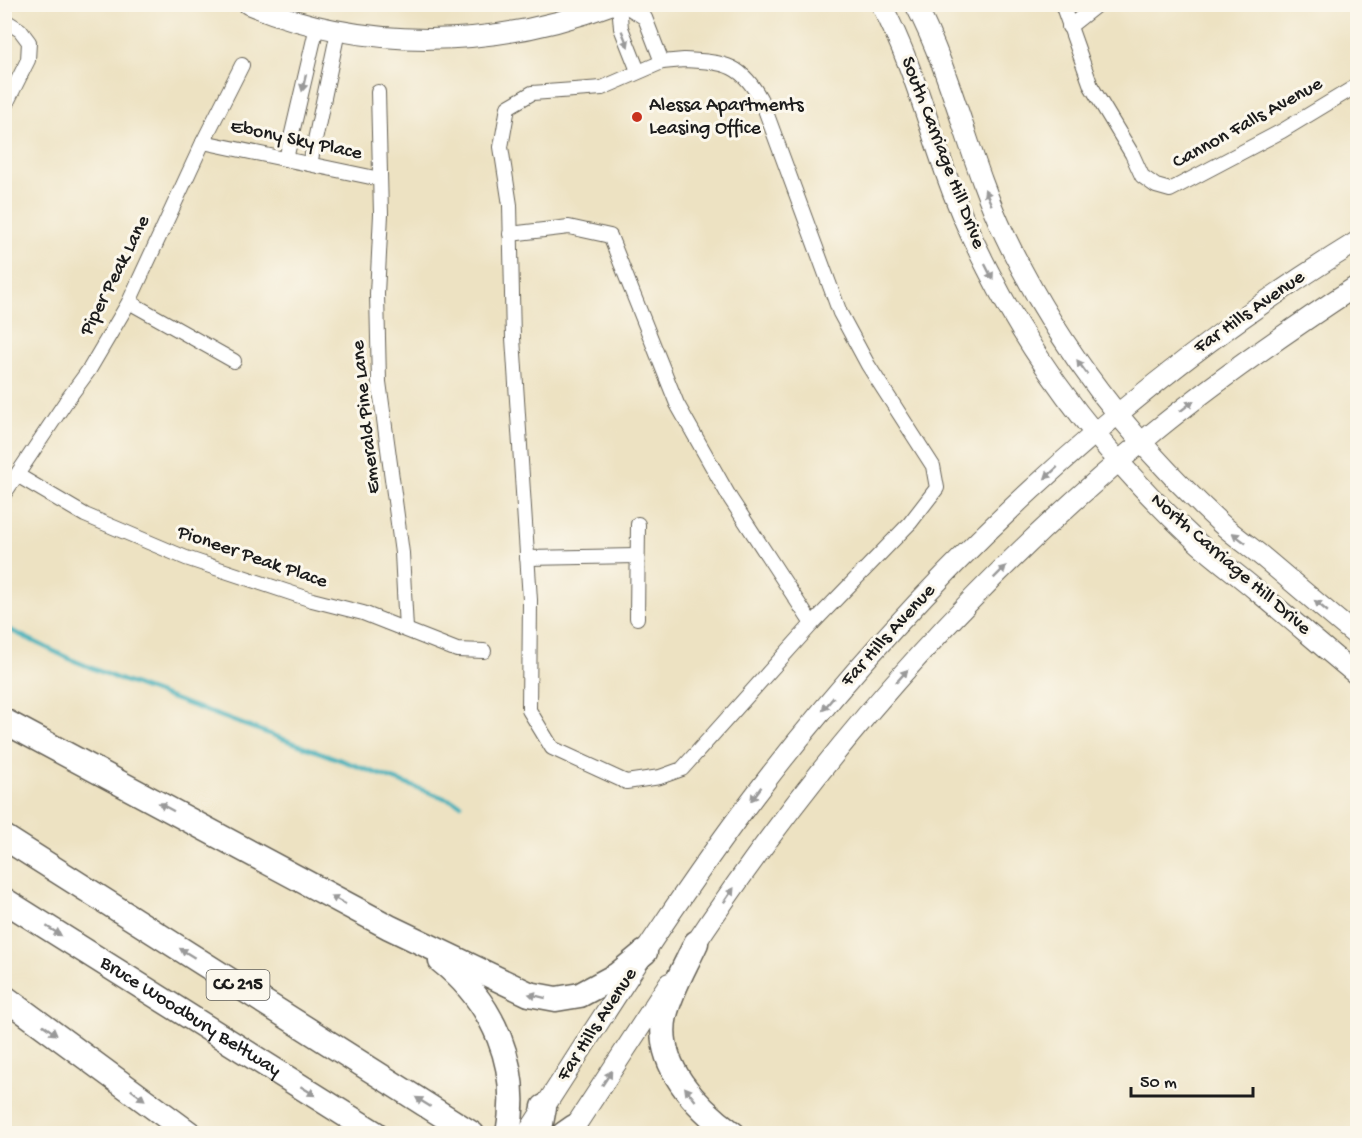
<svg xmlns="http://www.w3.org/2000/svg" width="1362" height="1138" font-family="'Gochi Hand',sans-serif">
<style>
.lines{fill:none;stroke-linecap:round;stroke-linejoin:round}
.stream{stroke:#3fafb9;stroke-width:4.5}
.street-casing{stroke:#656156;stroke-width:16}
.secondary-casing{stroke:#656156;stroke-width:22}
.highway-casing{stroke:#656156;stroke-width:27}
.street{stroke:#fff;stroke-width:14}
.secondary{stroke:#fff;stroke-width:20}
.highway{stroke:#fff;stroke-width:24}
.oneway{fill:#999}
.poi-dot{fill:#c8321e;stroke:#fbf7ec;stroke-width:2}
.labels{text-anchor:middle;dominant-baseline:central;stroke-width:6;stroke-linejoin:round;paint-order:stroke}
.shield{fill:#fbf7ec;stroke:#5f5e5a;stroke-width:1.5}
.shield-label{font-size:18px;font-weight:bold;fill:#1c1c1c}
.poi-label{font-size:20px;fill:#1c1c1c;stroke:#fbf7ec;text-anchor:start}
.street-label{font-size:20px;fill:#1c1c1c;stroke:#fbf7ec}
</style>
<rect width="100%" height="100%" fill="#fbf7ec"/>
<filter id="ink" filterUnits="userSpaceOnUse"><feTurbulence type="fractalNoise" baseFrequency=".0167" numOctaves="2"/><feDisplacementMap in="SourceGraphic" scale="12" xChannelSelector="R" yChannelSelector="G"/><feConvolveMatrix kernelMatrix="1 2 1 2 8 2 1 2 1" color-interpolation-filters="sRGB"/></filter>
<filter id="wash" filterUnits="userSpaceOnUse"><feTurbulence type="fractalNoise" baseFrequency=".008" numOctaves="4" result="noise"/><feDisplacementMap in="SourceGraphic" scale="24" xChannelSelector="R" yChannelSelector="G"/><feGaussianBlur stdDeviation="1.35" result="paint"/><feColorMatrix in="noise" values="0 0 0 0 0 0 0 0 0 0 0 0 0 0 0 0 0 1.4 0 .05"/><feComposite in="paint" operator="in"/></filter>
<g filter="url(#wash)">
<rect width="100%" height="100%" fill="#ede2c2"/>
<g class="lines">
<polyline class="stream" points="4,627 70,659 116,678 461,804"/>
</g>
</g>
<g filter="url(#ink)">
<g class="lines">
<defs>
<g id="street">
<polyline points="619,4 621,28 638,71"/>
<polyline points="623,4 645,18 662,62"/>
<polyline points="1062,4 1091,86 1132,154 1142,176 1156,186 1170,190 1282,131 1358,85"/>
<polyline points="4,20 20,30 29,42 28,60 4,108"/>
<polyline points="1069,27 1098,4"/>
<path d="M684 60C726 62 743 64 763 104L840 313 868 365 933 466 937 488 910 523 812 624 682 769 660 777 626 782 552 748 529 710 530 600 513 338 510 205 501 147 508 107 532 93 602 88 662 62Z"/>
<polyline points="378,92 381,214 377,294 379,382 402,553 406,629"/>
<polyline points="203,142 380,179"/>
<polyline points="286,159 317,26"/>
<polyline points="310,164 338,31"/>
<polyline points="510,234 569,227 610,236 677,404 730,498 812,624"/>
<polyline points="129,302 234,361"/>
<polyline points="17,475 85,515 186,558 312,600 363,613 457,650 484,651"/>
<polyline points="4,494 67,400 89,370 129,302 203,142 242,65"/>
<polyline points="527,558 637,556"/>
<polyline points="637,618 638,524"/>
</g>
<g id="secondary">
<path d="M248 4C365 52 495 49 613 4"/>
<path d="M881 4C910 58 926 117 946 174 957 206 972 239 988 270 1040 373 1112 463 1197 542 1216 559 1237 574 1257 591 1291 619 1324 648 1358 676"/>
<path d="M915 4C954 78 969 161 1005 236 1056 343 1129 438 1215 518 1230 533 1248 545 1264 558 1295 584 1326 611 1358 637"/>
<path d="M687 956C816 760 973 580 1155 431 1220 378 1288 331 1358 285"/>
<path d="M527 1134C601 1020 673 903 755 795 921 577 1124 385 1358 241"/>
<polyline points="570,1134 669,983"/>
</g>
<g id="highway">
<polyline points="4,721 389,927 529,994 556,999 580,995 617,975 645,952"/>
<polyline points="4,837 472,1134"/>
<path id="s1" d="M4 900 376 1134"/>
<path d="M696 943C685 967 671 990 665 1015 654 1064 697 1108 733 1134"/>
<path d="M441 961C494 1003 521 1067 508 1134"/>
<polyline points="4,997 190,1134"/>
<polyline points="539,1134 544,1107"/>
<polyline points="564,1134 574,1127"/>
</g>
</defs>
<use href="#street" class="street-casing"/>
<use href="#secondary" class="secondary-casing"/>
<use href="#highway" class="highway-casing"/>
<use href="#street" class="street"/>
<use href="#secondary" class="secondary"/>
<use href="#highway" class="highway"/>
</g>
<defs><path id="oneway-solid" d="M-6-.8H1V-3.2L6.5 0L1 3.2V.8H-6Z" transform="scale(1.5)"/></defs>
<g class="oneway">
<use href="#oneway-solid" transform="translate(625 39) rotate(68)"/>
<use href="#oneway-solid" transform="translate(304 83) rotate(103)"/>
<use href="#oneway-solid" transform="translate(988 197) rotate(-113)"/>
<use href="#oneway-solid" transform="translate(989 272) rotate(63)"/>
<use href="#oneway-solid" transform="translate(1082 367) rotate(-126)"/>
<use href="#oneway-solid" transform="translate(1187 406) rotate(-38)"/>
<use href="#oneway-solid" transform="translate(1051 473) rotate(138)"/>
<use href="#oneway-solid" transform="translate(1239 538) rotate(-142)"/>
<use href="#oneway-solid" transform="translate(1000 572) rotate(-45)"/>
<use href="#oneway-solid" transform="translate(1321 606) rotate(-140)"/>
<use href="#oneway-solid" transform="translate(902 676) rotate(-48)"/>
<use href="#oneway-solid" transform="translate(828 704) rotate(130)"/>
<use href="#oneway-solid" transform="translate(756 794) rotate(127)"/>
<use href="#oneway-solid" transform="translate(166 807) rotate(-152)"/>
<use href="#oneway-solid" transform="translate(729 895) rotate(-55)"/>
<use href="#oneway-solid" transform="translate(338 900) rotate(-152)"/>
<use href="#oneway-solid" transform="translate(54 931) rotate(32)"/>
<use href="#oneway-solid" transform="translate(187 953) rotate(-148)"/>
<use href="#oneway-solid" transform="translate(537 996) rotate(-166)"/>
<use href="#oneway-solid" transform="translate(50 1030) rotate(36)"/>
<use href="#oneway-solid" transform="translate(607 1078) rotate(-57)"/>
<use href="#oneway-solid" transform="translate(308 1091) rotate(32)"/>
<use href="#oneway-solid" transform="translate(690 1094) rotate(-128)"/>
<use href="#oneway-solid" transform="translate(138 1095) rotate(37)"/>
<use href="#oneway-solid" transform="translate(423 1102) rotate(-148)"/>
</g>
</g>
<circle class="poi-dot" cx="637" cy="117" r="6"/>
<g class="labels">
<rect class="shield" x="206.5" y="970" width="63" height="30" rx="4.5"/>
<g class="shield-label">
<text x="238" y="985">CC 215</text>
</g>
<g class="poi-label">
<text x="649" y="106">Alessa Apartments<tspan x="649" dy="23">Leasing Office</tspan></text>
</g>
<g class="street-label">
<text transform="translate(1248 124) rotate(-29)">Cannon Falls Avenue</text>
<text transform="translate(296 141) rotate(12)">Ebony Sky Place</text>
<text transform="translate(942 153) rotate(69)">South Carriage Hill Drive</text>
<text transform="translate(116 276) rotate(-63)">Piper Peak Lane</text>
<text transform="translate(1250 313) rotate(-35)">Far Hills Avenue</text>
<text transform="translate(367 417) rotate(-96)">Emerald Pine Lane</text>
<text transform="translate(252 558) rotate(19)">Pioneer Peak Place</text>
<text transform="translate(1230 565) rotate(41)">North Carriage Hill Drive</text>
<text transform="translate(889 636) rotate(-48)">Far Hills Avenue</text>
<text stroke="none"><textPath href="#s1" startOffset="220">Bruce Woodbury Beltway</textPath></text>
<text transform="translate(598 1025) rotate(-57)">Far Hills Avenue</text>
</g>
</g>
<rect width="1362" height="1138" fill="none" stroke="#fbf7ec" stroke-width="24"/>
<path d="M1131 1087v9h122v-9" fill="none" stroke="#1c1c1c" stroke-width="3"/>
<text x="1140" y="1087" font-size="18" fill="#1c1c1c" stroke="#fbf7ec" stroke-width="4.5" paint-order="stroke">50 m</text>
</svg>
